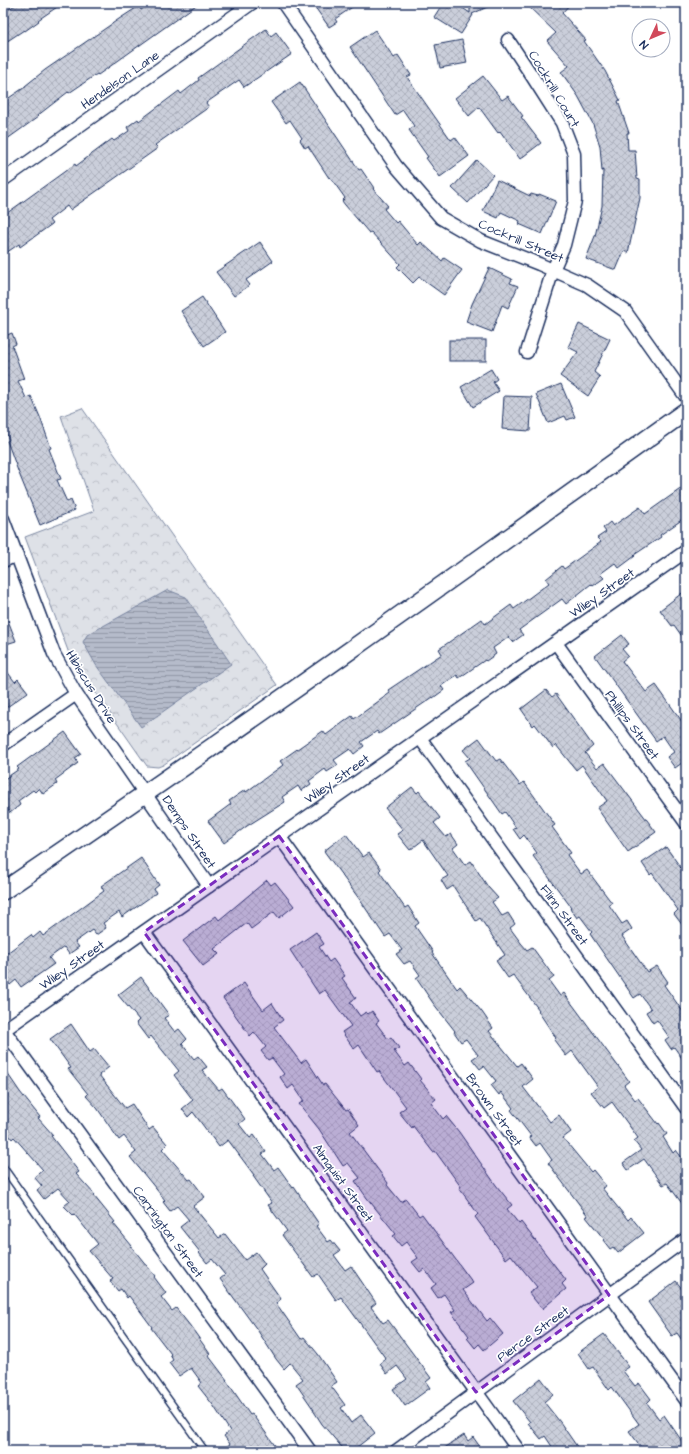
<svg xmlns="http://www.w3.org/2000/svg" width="689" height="1454" font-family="'Architects Daughter',sans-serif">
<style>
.forest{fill:url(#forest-crowns);stroke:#7c88a2}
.water{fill:url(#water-rules);stroke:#77839f}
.building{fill:url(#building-cross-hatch);stroke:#1b2f5e}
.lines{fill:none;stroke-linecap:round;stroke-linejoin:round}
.service-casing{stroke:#1b2f5e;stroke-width:9}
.minor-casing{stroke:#1b2f5e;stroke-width:15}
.secondary-casing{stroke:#1b2f5e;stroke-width:20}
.service{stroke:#fff;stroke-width:6}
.minor{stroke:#fff;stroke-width:12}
.secondary{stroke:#fff;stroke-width:17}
.marked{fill:#7b2cbf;fill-opacity:0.2;stroke:#7b2cbf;stroke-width:3;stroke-dasharray:8 5;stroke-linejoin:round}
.labels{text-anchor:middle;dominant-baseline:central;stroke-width:3.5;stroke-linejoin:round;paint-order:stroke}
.street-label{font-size:13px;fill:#1b2f5e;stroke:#fff}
</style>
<defs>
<pattern id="forest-crowns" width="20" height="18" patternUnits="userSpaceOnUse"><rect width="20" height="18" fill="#dee1e7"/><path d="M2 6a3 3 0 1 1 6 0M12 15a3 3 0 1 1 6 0" fill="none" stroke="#bec1c9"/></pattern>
<pattern id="water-rules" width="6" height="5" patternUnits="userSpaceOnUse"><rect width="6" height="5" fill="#b5bbca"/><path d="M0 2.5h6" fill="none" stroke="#9298a7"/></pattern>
<pattern id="building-cross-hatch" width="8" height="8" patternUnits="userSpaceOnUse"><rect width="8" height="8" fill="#caceda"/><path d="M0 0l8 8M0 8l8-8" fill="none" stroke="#adb1be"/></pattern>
</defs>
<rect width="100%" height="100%" fill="#fff"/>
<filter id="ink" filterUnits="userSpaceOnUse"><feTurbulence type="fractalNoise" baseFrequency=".025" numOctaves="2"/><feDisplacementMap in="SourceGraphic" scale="8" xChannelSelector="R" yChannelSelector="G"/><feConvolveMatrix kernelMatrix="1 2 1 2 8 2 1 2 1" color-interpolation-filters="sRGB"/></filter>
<g filter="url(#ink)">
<polygon class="forest" points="82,408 277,685 163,765 158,767 147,766 70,656 25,537 94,511 61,416"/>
<polygon class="water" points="168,590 186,597 231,664 141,727 96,665 83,642 87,635"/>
<g class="building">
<polygon points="18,3 63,3 38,20 39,21 25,31 24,30 3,44 3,13"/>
<polygon points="151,3 199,3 98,75 97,74 69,93 68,92 37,116 38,117 3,142 3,102 25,87 25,86 45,70 119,19 139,6 141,10"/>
<polygon points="312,3 358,3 335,19 337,22 329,27"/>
<polygon points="443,3 455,3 470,13 470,3 496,3 472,14 473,15 461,34 434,17"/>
<polygon points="525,3 571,3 562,13 586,40 584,41 605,71 620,100 618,101 629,133 627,133 628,150 635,150 637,179 640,180 640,198 628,253 624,251 616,270 586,259 595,236 602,206 603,170 602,171 600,146 593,124 578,96 561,72 569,66 547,41 556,33"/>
<polygon points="266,29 271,36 276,32 292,54 244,87 239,80 206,103 209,107 155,145 158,148 70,210 67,206 49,220 52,224 20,247 19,244 3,255 3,216 75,164 76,166 112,139 114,141 129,131 127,127 138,119 139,121 179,91 181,94 199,80 198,78"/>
<polygon points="375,30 394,58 398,55 411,75 407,77 451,140 455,137 469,156 440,177 426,158 428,157 409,130 414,126 403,110 395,115 350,47"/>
<polygon points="462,40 467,63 440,68 435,45"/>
<polygon points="483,76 502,100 508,96 523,116 521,117 541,143 520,159 500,131 498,133 479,107 469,116 455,98"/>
<polygon points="300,82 359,170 361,169 374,188 373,189 388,206 384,209 396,223 398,221 418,245 421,242 442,261 444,258 462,270 444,295 419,277 413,283 397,267 400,264 371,232 369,233 345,205 342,201 345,198 330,177 329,178 308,146 305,148 300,140 302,138 290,120 286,123 271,102"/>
<polygon points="477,160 493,175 468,203 452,188"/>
<polygon points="497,180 530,196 531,194 538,196 539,194 556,201 542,234 519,224 520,221 501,212 498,218 483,211"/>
<polygon points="260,242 273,261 246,280 250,285 234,296 216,272"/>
<polygon points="489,268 512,279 510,283 518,286 508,308 502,305 492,332 466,322 472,304"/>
<polygon points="202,297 225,332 204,346 181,311"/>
<polygon points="579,324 610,339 594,372 600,377 588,396 560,376 578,352 568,347"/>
<polygon points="3,325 7,335 12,333 16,344 12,346 24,379 18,381 26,398 31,396 40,417 51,448 49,449 61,479 57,480 67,502 71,500 75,510 40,525 18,471 7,441 9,440 3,426"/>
<rect x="449" y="340" width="37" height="21"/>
<polygon points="491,369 497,379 493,382 499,391 473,407 461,387"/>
<polygon points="561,384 575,417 567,420 565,416 548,423 536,394"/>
<polygon points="504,396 532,397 530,431 502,429"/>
<polygon points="686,485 686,517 660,535 661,537 634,555 635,556 619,568 615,563 600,574 604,578 593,586 591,584 566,604 562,599 519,630 523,635 513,642 509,637 493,648 496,654 486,661 485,660 459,678 457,675 441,686 444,690 433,698 433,697 379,734 377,731 361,742 364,746 354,754 350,749 334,760 338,765 327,772 325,769 309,781 311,784 301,791 298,786 282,797 285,802 247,826 224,843 208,821 231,804 229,801 245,790 246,792 283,765 280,761 323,731 326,735 352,716 354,719 390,693 388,690 442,654 439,649 482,619 485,624 511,605 514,609 549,583 546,579 562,566 564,569 601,542 597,538 606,532 603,528 610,522 613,526 640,507 645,514"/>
<polygon points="686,590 686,642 674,625 672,626 660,610"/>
<polygon points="3,610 4,610 16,641 3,645"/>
<polygon points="622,635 629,644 622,649 628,656 622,661 646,692 656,685 686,727 686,760 675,768 667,757 674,752 663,736 656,741 595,656"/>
<polygon points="3,666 15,682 18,679 28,692 3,710"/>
<polygon points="546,690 552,697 556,694 593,746 585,753 597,768 604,763 656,832 628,852 597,808 607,801 582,765 576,770 556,745 553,748 535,724 533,726 521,709"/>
<polygon points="65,732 81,754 75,758 78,763 55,780 57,784 43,794 39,788 35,792 33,790 18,801 20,805 10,813 3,803 3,780 19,769 17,767"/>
<polygon points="479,738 496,761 500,759 520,785 524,782 555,825 552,827 571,853 567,855 581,874 587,870 612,903 609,905 622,924 627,921 632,929 622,936 647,972 657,966 668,982 664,985 686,1016 686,1064 674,1047 671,1049 665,1040 669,1037 657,1020 653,1023 646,1012 651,1009 640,994 634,998 590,934 592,932 580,916 577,918 570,908 571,907 533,856 537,853 524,835 520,839 513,829 516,828 505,812 502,814 465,761 470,758 463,750"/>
<polygon points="412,787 417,793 419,791 440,818 434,823 446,837 451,834 458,844 453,848 465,865 471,861 488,887 498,898 492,902 502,916 508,913 515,924 510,928 521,943 527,950 532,947 554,977 549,981 560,996 564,993 629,1081 624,1085 635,1100 638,1098 658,1124 659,1123 667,1134 663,1137 673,1153 676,1150 686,1163 686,1209 667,1183 663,1185 644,1159 628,1170 623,1163 641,1150 634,1141 638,1138 612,1102 604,1108 591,1092 598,1087 572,1051 566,1056 554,1040 556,1038 538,1011 539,1010 513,975 508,978 496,961 505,955 480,918 476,921 453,886 447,890 441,880 448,876 423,840 410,850 397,834 403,830 385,808"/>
<polygon points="346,834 363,857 369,853 381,869 379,871 405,908 408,906 419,923 415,926 433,952 432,953 457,989 460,986 482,1012 493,1028 489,1031 517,1066 521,1063 533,1079 523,1087 550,1122 559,1115 571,1132 563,1138 591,1172 593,1170 606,1186 602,1188 628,1220 631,1217 644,1233 618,1253 613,1247 610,1249 603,1240 604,1239 586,1217 588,1216 548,1163 552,1160 540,1143 536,1146 529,1137 531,1136 511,1110 513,1108 501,1092 499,1095 491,1085 496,1081 484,1066 480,1069 472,1059 478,1055 466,1039 461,1042 454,1032 455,1031 433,1003 416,978 420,975 410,961 404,964 396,954 402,950 390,934 385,937 360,900 324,851"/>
<polygon points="666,847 686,875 686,930 674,914 678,910 652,873 650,875 642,863"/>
<polygon points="141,858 159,885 154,889 156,893 122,917 119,912 103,923 106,928 96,935 92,930 75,942 79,947 69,954 64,947 49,958 54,964 21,987 16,980 10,985 3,975 3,956 31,935 33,938 40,932 43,936 104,891 101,886"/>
<polygon points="267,880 271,885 275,882 294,906 279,918 274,912 251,929 247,923 214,949 219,954 203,966 183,941 216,916 219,920"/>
<polygon points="316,932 324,944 319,947 329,962 333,959 345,976 342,978 356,998 350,1002 360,1016 366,1012 368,1014 372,1011 379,1021 376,1023 388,1039 391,1037 399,1048 394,1051 405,1066 409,1063 421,1079 420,1080 436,1099 431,1103 443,1119 446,1116 459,1132 496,1185 512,1205 507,1209 519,1224 521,1222 566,1280 562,1284 566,1289 542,1309 529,1293 537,1287 511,1255 506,1259 475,1217 478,1214 459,1188 461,1187 435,1151 433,1152 413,1126 412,1128 399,1112 406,1107 379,1071 377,1072 359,1045 354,1049 342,1032 351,1026 325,990 319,994 290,950"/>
<polygon points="141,977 169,1015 164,1018 175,1032 179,1029 187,1039 182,1044 194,1059 198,1056 207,1067 202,1070 219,1090 222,1088 245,1119 239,1124 250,1138 254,1135 266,1152 262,1154 274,1170 278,1167 293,1188 294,1187 319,1224 316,1226 328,1242 331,1240 340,1251 334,1255 345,1270 351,1266 376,1303 371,1307 383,1323 388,1320 431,1378 426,1382 430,1388 405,1406 393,1389 407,1379 397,1366 387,1374 380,1364 386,1359 341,1297 336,1300 318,1274 313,1277 282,1235 287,1231 268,1205 272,1203 253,1176 254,1175 228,1140 219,1147 193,1112 188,1117 182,1109 193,1100 174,1075 179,1071 151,1036 148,1039 136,1023 139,1020 118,995"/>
<polygon points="244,983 263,1010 272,1003 283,1020 274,1027 301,1063 306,1059 323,1085 325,1084 346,1110 348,1109 359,1125 350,1132 388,1183 387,1185 401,1202 406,1199 419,1216 422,1214 473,1283 463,1290 487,1321 490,1318 503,1334 484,1350 479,1344 475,1348 467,1338 469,1336 451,1312 455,1310 444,1294 438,1298 431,1288 436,1284 424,1269 420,1272 412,1262 418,1258 406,1242 401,1246 393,1236 396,1234 367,1198 355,1181 360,1178 348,1163 343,1166 319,1129 299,1104 304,1101 293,1085 288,1089 280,1077 284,1074 272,1058 268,1060 261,1051 266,1047 254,1032 250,1036 223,998"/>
<polygon points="71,1024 90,1052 94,1049 109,1067 99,1075 125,1108 132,1104 149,1130 153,1127 167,1144 162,1149 189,1180 191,1179 205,1197 193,1206 219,1238 225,1234 245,1260 256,1252 265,1264 260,1269 281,1299 276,1303 301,1339 304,1337 318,1354 337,1382 331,1386 345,1405 341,1408 351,1423 361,1415 375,1433 352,1451 345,1451 322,1424 313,1410 314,1410 296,1384 303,1379 290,1363 284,1369 276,1359 258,1331 220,1279 225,1275 212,1259 207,1263 199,1253 200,1252 180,1227 189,1220 177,1206 170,1211 163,1202 165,1200 130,1157 136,1152 124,1136 119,1140 97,1108 86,1096 88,1094 68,1069 71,1068 50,1039"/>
<polygon points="3,1067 20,1092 40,1117 38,1118 53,1135 51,1136 79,1172 76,1174 95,1195 94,1196 115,1222 113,1223 132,1246 131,1246 155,1276 154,1277 166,1293 161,1297 172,1311 176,1308 191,1327 210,1354 208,1355 227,1380 226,1380 250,1415 252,1414 279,1451 220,1451 230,1444 224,1436 230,1431 213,1405 198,1386 202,1383 191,1368 179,1376 169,1363 173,1360 170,1355 171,1354 151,1328 152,1327 129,1296 127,1298 121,1289 118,1291 110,1281 113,1279 89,1251 98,1244 74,1214 73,1215 64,1206 70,1201 58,1188 44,1199 37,1190 42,1186 34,1177 43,1170 14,1137 12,1139 3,1127"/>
<polygon points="676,1281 686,1294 686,1346 677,1333 672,1336 648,1302"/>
<polygon points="604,1334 629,1367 623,1371 635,1386 639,1383 651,1399 647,1403 659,1419 664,1415 686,1447 681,1451 644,1451 629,1431 639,1424 612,1387 609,1390 593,1367 589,1369 578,1353"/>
<polygon points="541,1378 553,1394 544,1402 560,1422 580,1451 555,1451 545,1436 541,1439 528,1423 530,1422 513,1401"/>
<polygon points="464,1435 468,1441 473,1437 483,1451 440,1451"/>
</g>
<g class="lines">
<defs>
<polyline id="service" points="3,1167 205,1451"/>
<g id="minor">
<polyline points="283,3 396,166 441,218 481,241 539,264 587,285 625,311 686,397"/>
<polyline points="508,40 532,76 562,123 574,154 575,201 564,245 553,270 527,352"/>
<polyline points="3,180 252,3"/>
<polyline points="3,519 54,654 76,694 209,886"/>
<polyline points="3,561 17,555"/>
<polyline points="556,643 686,823"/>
<polyline points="420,738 686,1108"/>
<polyline points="3,745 76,694"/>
<polyline points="279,836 686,1400"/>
<polyline points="144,932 519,1451"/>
<polyline points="310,1451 4,1030 686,551"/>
<polyline points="396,1451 686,1239"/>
</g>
<path id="secondary" d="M3 891C233 735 460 573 686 411"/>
</defs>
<use href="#service" class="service-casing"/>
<use href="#minor" class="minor-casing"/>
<use href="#secondary" class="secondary-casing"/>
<use href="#service" class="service"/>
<use href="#minor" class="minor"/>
<use href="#secondary" class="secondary"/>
</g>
</g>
<path class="marked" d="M279 836 609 1295 476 1392 144 932Z"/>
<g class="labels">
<g class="street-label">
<text transform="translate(120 80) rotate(-35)">Hendelson Lane</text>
<text transform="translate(554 89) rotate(59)">Cockrill Court</text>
<text transform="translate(521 241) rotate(23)">Cockrill Street</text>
<text transform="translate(602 593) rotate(-35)">Wiley Street</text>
<text transform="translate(91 687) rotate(58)">Hibiscus Drive</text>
<text transform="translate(632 725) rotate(54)">Phillips Street</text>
<text transform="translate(337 779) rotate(-35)">Wiley Street</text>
<text transform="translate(189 832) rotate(56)">Demps Street</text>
<text transform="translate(564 915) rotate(54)">Flinn Street</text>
<text transform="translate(72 965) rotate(-35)">Wiley Street</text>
<text transform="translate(494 1110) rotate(54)">Brown Street</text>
<text transform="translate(343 1183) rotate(54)">Almquist Street</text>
<text transform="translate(168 1232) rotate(54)">Carrington Street</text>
<text transform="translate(533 1334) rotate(-36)">Pierce Street</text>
</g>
</g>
<rect width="689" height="1454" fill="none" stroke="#fff" stroke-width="16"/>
<rect x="8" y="8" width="673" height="1438" fill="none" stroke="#1b2f5e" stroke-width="1.5" filter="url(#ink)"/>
<g transform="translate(651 38) rotate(226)"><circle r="19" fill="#ffffff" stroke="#a4acbf"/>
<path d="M0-3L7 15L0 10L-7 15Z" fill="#d1495b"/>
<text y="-6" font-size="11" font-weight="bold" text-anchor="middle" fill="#1b2f5e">N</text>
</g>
</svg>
